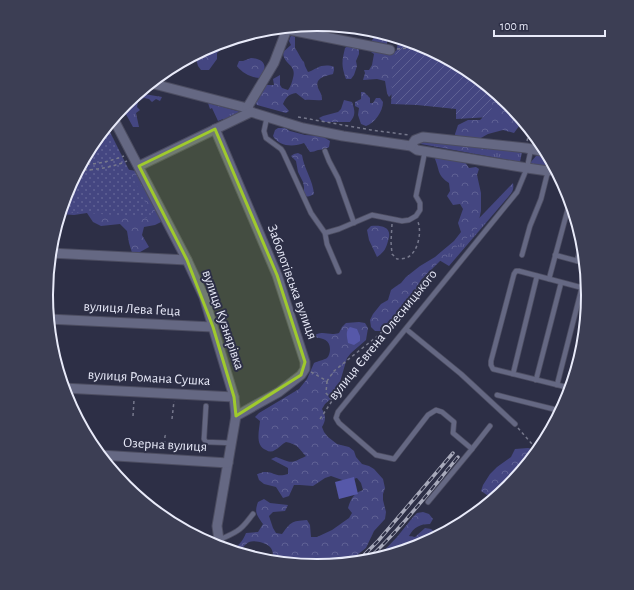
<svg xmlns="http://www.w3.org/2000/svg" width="634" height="590" font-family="'Alegreya Sans',sans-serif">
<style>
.grass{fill:url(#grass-tufts)}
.forest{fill:url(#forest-crowns)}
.park{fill:url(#park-dots)}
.garden{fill:url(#garden-furrows)}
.water{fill:#5658a9}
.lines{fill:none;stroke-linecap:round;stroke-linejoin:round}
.lane-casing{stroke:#4c4d61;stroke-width:6}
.street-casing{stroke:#4c4d61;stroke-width:11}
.path{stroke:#76788c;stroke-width:1.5;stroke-dasharray:3 3;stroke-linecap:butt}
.lane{stroke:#656883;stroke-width:4.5}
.street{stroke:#656883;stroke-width:9}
.rail-casing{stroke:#a8aabb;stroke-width:3.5}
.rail{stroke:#2d2f46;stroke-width:2;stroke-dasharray:6;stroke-linecap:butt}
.marked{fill:#9fca2d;fill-opacity:0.2;stroke:#9fca2d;stroke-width:3;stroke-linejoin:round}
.labels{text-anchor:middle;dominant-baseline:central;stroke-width:4;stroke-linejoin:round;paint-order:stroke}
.street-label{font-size:14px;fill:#e8eaf9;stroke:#2d2f46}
.rim{fill:none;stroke:#e8eaf9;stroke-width:2}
</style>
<defs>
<pattern id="grass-tufts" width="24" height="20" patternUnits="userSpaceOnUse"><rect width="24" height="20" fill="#444681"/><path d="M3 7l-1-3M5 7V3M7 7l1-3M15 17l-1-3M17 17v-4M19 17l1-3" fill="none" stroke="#5f6194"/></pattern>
<pattern id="forest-crowns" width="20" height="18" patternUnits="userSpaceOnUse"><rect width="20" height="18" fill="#444681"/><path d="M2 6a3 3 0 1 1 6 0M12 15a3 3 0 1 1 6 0" fill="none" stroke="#5f6194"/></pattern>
<pattern id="park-dots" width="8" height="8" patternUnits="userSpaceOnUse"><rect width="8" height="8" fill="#444681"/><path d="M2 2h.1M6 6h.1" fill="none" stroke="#5f6194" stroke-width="1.8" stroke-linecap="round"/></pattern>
<pattern id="garden-furrows" width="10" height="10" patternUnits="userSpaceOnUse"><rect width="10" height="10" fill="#444681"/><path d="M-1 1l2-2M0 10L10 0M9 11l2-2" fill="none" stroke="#5f6194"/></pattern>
</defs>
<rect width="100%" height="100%" fill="#2d2f46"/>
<g class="grass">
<polygon points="138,93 162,97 160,101 156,99 152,102 149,99 144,98 138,102 137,107 140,110 136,113 139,127 133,127 122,107 126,103"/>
<polygon points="208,103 241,112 224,121 223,119 218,121 212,108 210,109"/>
<polygon points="422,139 522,152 520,162 421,144"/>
<polygon points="536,156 548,156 551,160 550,162 546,166 535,167 530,163"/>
<path d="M513 183C514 189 513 191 509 196L449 266 439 260Z"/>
</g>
<g class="forest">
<polygon points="378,33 382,33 388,36 387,41 387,44 398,53 393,93 389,97 387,93 385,81 377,79 363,80 365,73 364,70 369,70 372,65 374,54 371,52 373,49 370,43 375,36"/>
<path d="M291 35 295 37V48L297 51 302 60 304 62 305 66 308 72C313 71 313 69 317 68 322 65 329 65 334 67V70L333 74C325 76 313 78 319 90 321 94 322 95 322 100 316 101 311 99 305 100L296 93C289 94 286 97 283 104L289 111 286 113 257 105 255 102 265 85H274L273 79 280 75V85L282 88 288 90C291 86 292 82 293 78 297 64 283 65 283 52L291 45 289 41Z"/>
<polygon points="226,41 224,47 217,53 217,59 209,70 201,70 198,66 196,59 189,58 183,63 180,63 214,45"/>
<path d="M349 45 359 48V54L356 61 357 66 354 75 351 79H346C341 65 342 61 345 48Z"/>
<path d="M251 58C264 59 269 66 260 78 252 78 242 73 237 66L239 61H243Z"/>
<polygon points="492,90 509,104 522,120 522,122 514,133 503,130 488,134 479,139 455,139 455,134 458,125 468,120 480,120 486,114"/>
<path d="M361 92H364L370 98V103H373L376 98H380L383 102C383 111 375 123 366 126L361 124 358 115 359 108 355 106V102L361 99Z"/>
<path d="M344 100 352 102C355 111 356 115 350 122H323L319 118 323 116 338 112 341 109Z"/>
<path d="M278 128H285L290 131 305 135 322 136 330 141 329 147C324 150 324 149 318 150 315 151 313 152 310 152L304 143C294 147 279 147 273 136L275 130Z"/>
<path d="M427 142C450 142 475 146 497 152L480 154 430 145Z"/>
<path d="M298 153 302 155C304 169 313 180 314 194 310 196 308 198 304 195V187L303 182 298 172 296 161 291 156 294 154Z"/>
<path d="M438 154 465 162 469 168 476 167 479 169 477 175 481 193V211L477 229 440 261 421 280 411 298 407 303 397 311 391 323 386 326 381 331H375L371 327 370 320 373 314 381 304 388 300 391 290 395 287 401 283 406 277 420 266 435 257 442 251 454 241 461 232 458 223 463 209 460 204 453 205 447 196 450 191 449 183C437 175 440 171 435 159Z"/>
<polygon points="125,169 136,171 149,198 156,208 161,222 155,225 144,227 142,235 149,247 133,256 129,243 127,231 120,224 101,226 93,222 87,213 74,215 60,214 67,191"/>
<path d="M371 226C382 225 393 227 388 241 386 249 384 252 377 257L369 240 367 230Z"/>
<path d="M359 322 365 323 368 328 366 340 351 353 347 358 340 382 336 389 335 395 325 404 322 409C326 416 326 420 322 427L324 432 328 437 337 444 349 447 354 451 356 457 362 464 369 466 374 469 383 479 385 488 383 494V500L386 512 385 519 374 531 366 548 347 563 317 566 270 561 274 559C273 555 273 550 270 547 266 543 255 540 249 542 245 544 241 550 237 553L231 551C238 546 243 541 246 533L258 532 263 524C257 515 254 513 258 502L264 499 270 503 288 505 285 511 273 512 269 516 273 528 276 533 282 534C291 522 291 521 307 520L310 525 311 537H317L332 530 349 518 352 513 348 508C351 498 354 493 363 490L361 483 357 478 345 481 331 476 325 478 313 486 300 485H294L289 496 283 498 276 487 264 484 259 480 257 474C258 474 263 472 264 472 274 471 275 478 288 474V468L271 459 276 457C292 463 290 464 306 456 297 447 299 445 286 442 282 444 279 448 275 450 272 452 269 452 266 450 255 446 259 431 260 421L255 417 259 413 299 389 307 379 314 363C318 361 324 360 327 358 329 356 330 352 330 349 330 338 319 337 310 338 324 328 327 337 339 333L342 327 346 323Z"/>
<path d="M528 448 536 450 537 452C523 469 510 491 487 495L481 491 483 485 490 474 497 467 511 457 515 449Z"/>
<path d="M423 512 429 514 433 519 430 524C420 524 414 527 409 536L415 537 425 528 431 529 436 533 435 538 420 545 376 559 397 537 413 517 417 513Z"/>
</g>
<polygon class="park" points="107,126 153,218 61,211 67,191 92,144"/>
<polygon class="garden" points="399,38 421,45 468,70 493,91 491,117 456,119 456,109 417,105 391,104 393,66"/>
<g class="water">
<path d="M350 327 357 329 360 336V341L354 345 348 343C347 337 345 331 350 327Z"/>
<polygon points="354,477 358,494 339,499 335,482"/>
</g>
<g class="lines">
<defs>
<g id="lane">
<polyline points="267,117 264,131 266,138 281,149 283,152 311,213 325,233 327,244 339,272"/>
<polyline points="325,151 329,161 338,178 354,223"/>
<polyline points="325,233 339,229 372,215 402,221 409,220 416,216 420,210 420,203 416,196 425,151"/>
<polyline points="522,255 530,226 541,199 548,171"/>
<polyline points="555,255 585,263"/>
<polyline points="577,261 582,241"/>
<polyline points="549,279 570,201"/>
<polyline points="406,329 461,374 515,424"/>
<polyline points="513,374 537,276"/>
<polyline points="536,380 561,283"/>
<polyline points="557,385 582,287"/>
<polyline points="570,388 493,369 491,365 491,361 514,274 516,271 519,271 587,289"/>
<polyline points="497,395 561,411"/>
<polyline points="206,406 204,439 206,442 232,443"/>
<polyline points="490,426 472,449 453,433 454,422 442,412 436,410 428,415 394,459 376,455 339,423 336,418 338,412 517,192 527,168 531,149"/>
<polyline points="428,502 472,449"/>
<path d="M219 540C225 537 231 535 237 531 244 527 248 520 253 514"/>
</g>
<g id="street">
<polyline points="280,28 390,50"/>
<polyline points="150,83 247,108 251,112 303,128 343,136 411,146 417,150 527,168 548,171 555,167"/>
<polyline points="247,108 274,63 287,29"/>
<polyline points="113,118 187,260 204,297 234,397 236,416 217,526 220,547"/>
<polyline points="215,129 277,275 305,362 305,369 301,375 279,392 236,416"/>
<polyline points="411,146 415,140 423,137 526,148 546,152"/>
<polyline points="139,166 251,112"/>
<polyline points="50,253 187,260"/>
<polyline points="48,319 213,327"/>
<polyline points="63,388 234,397"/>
<polyline points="100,455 228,463"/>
</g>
</defs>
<use href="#lane" class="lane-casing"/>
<use href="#street" class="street-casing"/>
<g class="path">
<polyline points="397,49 407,48 431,50"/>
<polyline points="298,117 371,130 409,135"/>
<polyline points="527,141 530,129"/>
<path d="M81 164C97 165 110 161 124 156"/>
<path d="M78 170C96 170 110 168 127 161"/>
<path d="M392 224 391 242 392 254 397 259C399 259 403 259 406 258 418 254 422 232 418 222"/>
<polyline points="311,372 327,381 334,371 350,358 380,334 424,281"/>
<polyline points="327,381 326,393 332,400"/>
<polyline points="133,416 134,400"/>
<polyline points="172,419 174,401"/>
<polyline points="320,419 332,401 371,353 380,335"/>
<polyline points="518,428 538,451"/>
<polyline points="164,450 165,436 166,435"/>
</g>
<use href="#lane" class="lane"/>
<use href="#street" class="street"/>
<defs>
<g id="rail">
<path d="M366 561C400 530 429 492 458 457"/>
<polyline points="357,562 378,541 453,453"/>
</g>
</defs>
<use href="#rail" class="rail-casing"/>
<use href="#rail" class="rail"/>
</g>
<path class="marked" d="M215 129 277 275 305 362 301 375 236 416 234 397 213 327 187 260 139 166Z"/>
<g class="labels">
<g class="street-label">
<text transform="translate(292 282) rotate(70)">Заболотівська вулиця</text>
<text transform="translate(132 309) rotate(3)">вулиця Лева Ґеца</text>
<text transform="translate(223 320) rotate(71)">вулиця Кузнярівка</text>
<text transform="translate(383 335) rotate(-51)">вулиця Євгена Олесницького</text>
<text transform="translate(149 378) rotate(3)">вулиця Романа Сушка</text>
<text transform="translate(165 445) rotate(3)">Озерна вулиця</text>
</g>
</g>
<path d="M0 0H634V590H0ZM53 295a264 264 0 1 1 528 0a264 264 0 1 1-528 0Z" fill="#3c3e54" fill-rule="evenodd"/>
<path class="rim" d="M53 295a264 264 0 1 1 528 0a264 264 0 1 1-528 0Z"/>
<path d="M494 30v6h111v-6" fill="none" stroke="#e8eaf9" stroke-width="2"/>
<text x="500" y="30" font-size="12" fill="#e8eaf9" stroke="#2d2f46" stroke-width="3" paint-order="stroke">100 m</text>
</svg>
